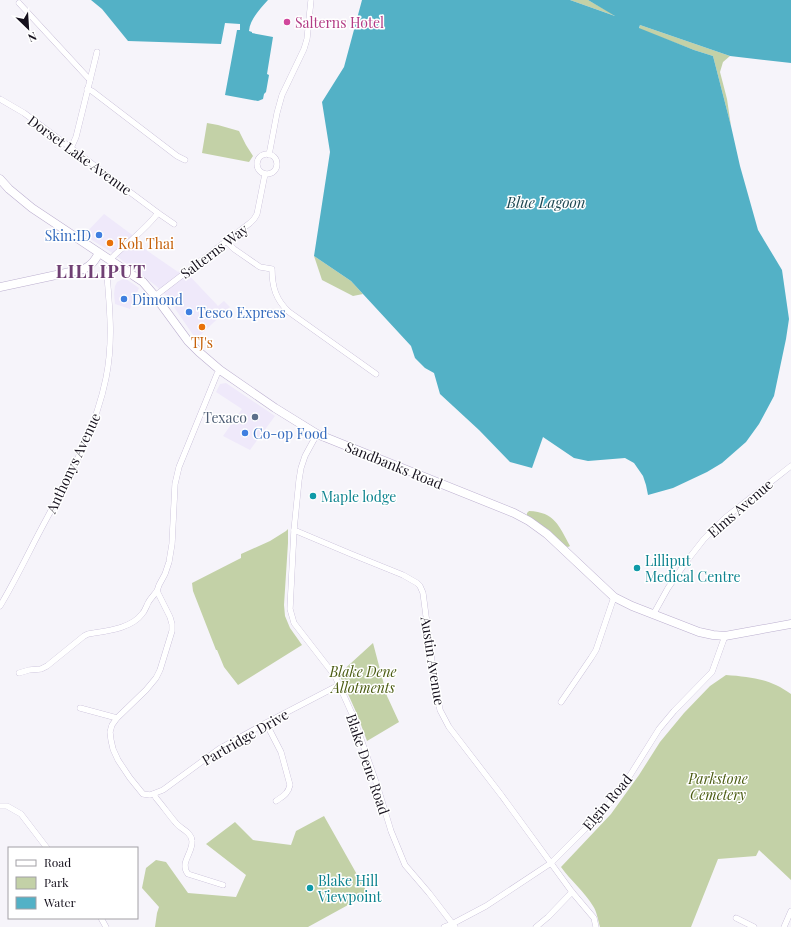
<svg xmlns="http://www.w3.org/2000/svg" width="791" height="927" font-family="'Playfair Display',serif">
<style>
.built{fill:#efe9fa}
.green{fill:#c3d1a7}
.water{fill:#53b1c6}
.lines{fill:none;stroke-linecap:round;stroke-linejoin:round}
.street-casing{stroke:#bbafcf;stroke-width:6}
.secondary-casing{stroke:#bbafcf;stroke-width:9}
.street{stroke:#fff;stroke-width:5.5}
.secondary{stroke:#fff;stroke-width:8}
.hotel-dot{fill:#d1479c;stroke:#fff;stroke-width:1.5}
.shop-dot{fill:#3f7fe0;stroke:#fff;stroke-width:1.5}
.food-dot{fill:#e8710a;stroke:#fff;stroke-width:1.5}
.service-dot{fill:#5c6f8a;stroke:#fff;stroke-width:1.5}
.culture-dot{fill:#0f9aa8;stroke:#fff;stroke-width:1.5}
.labels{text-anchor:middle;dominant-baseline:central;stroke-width:3;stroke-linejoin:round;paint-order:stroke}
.hotel-label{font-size:14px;fill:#b23c85;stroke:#fff;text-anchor:start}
.street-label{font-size:14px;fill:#16111d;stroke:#fff}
.shop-label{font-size:14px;fill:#366cbe;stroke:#fff;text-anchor:start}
.food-label{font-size:14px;fill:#c56008;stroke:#fff;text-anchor:start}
.service-label{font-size:14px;fill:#4e5e75;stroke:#fff;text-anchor:end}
.culture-label{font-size:14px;fill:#0d838f;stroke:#fff;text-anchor:start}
.park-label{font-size:14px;font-style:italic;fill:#4a5b11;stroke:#fff}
.water-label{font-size:15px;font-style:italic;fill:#1e4852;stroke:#fff}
.district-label{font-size:18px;font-weight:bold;letter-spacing:1px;fill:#704074;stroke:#fff}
</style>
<rect width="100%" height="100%" fill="#f6f4fa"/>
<g class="built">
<polygon points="104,214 139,240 136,243 178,272 183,269 218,306 224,301 230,307 196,339 165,294 155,285 111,252 84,235"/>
<polygon points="123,279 126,279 139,288 130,309 115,304 114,294 115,286 117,282"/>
<polygon points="226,383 275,416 250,450 223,436 242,409 216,392 220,384"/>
</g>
<g class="green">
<polygon points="570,0 588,0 618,17"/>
<polygon points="640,25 730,56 723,62 720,72 727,99 731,126 713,56 694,50 639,29"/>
<polygon points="207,123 218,125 239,131 246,145 253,156 249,162 202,153"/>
<polygon points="314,256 351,281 363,294 353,296 322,280"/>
<path d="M529 511C555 512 559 526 570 546L568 547 565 546 549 530 527 516V513Z"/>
<polygon points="288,529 288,543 284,605 285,616 290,628 302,645 238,685 224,667 217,650 216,650 193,591 192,583 241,558 241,554 270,541 286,531"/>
<polygon points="373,643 387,696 399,722 367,741 357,714 339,674"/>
<path d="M726 675C752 677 770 679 791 694V880L759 850 756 856 718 859 691 927H600C598 920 597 912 593 906 584 891 570 880 561 867L611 814 639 775 660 742 684 713 710 686Z"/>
<polygon points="324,816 368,894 308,927 155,927 157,913 159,907 142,888 146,868 156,860 166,862 188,893 236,897 246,875 206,844 235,822 253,840 291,845 296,831"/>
</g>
<g class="water">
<path d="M91 0H268C260 9 250 19 249 31L252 32V33L273 37 267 74 269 75 266 92 264 94 263 99 258 101 225 95 237 30H240V24L225 23 221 44 128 41 102 9Z"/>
<polygon points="362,0 570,0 615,16 588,0 791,0 791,63 730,56 640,25 639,28 694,50 713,56 731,126 740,166 758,230 782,270 789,319 786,339 774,396 759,424 746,442 722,463 707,472 673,488 648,495 646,485 643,476 634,463 625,458 588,461 574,458 543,437 532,468 510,462 479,430 440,394 434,373 425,368 415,358 411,346 351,281 314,256 330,152 322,102 344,67"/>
</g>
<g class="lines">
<defs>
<g id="street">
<polyline points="19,3 90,80"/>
<polyline points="87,89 92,91 177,156 185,160"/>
<polyline points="0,99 24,113 158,213 174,224"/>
<polyline points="71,148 76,137 97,52"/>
<circle cx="267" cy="164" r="10"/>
<polyline points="269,155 277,113 282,95 304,49 307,39 311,0"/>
<path d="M227 242 234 249 260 267 272 269C272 287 276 300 289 312L376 374"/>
<path d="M110 260C115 254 120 250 126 245 137 235 149 225 158 213"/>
<polyline points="155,296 250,223 254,219 257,214 265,174"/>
<polyline points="220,370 217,374 179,467 175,484 172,544 169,562 165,574 159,585 157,591 170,617 172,624 172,631 160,670 156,678 146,690 117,718 112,725 110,732 111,740 113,749 118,760 130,778 143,794 150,795 163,790 219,749 266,723 339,685"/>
<polyline points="317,434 305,456 301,468 299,480 294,530 290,609 294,623 335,676 353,716 378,788 391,831 405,865 429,893 455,927"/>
<polyline points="294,530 351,554 403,575 417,583 420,586 423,593 434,677 440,710 449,727 502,796 572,892 594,918 596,927"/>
<path d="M0 606C17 578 31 547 47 518 71 473 96 428 106 378 113 344 110 310 107 275L109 269 113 262"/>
<polyline points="653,615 668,588 686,562 704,539 725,518 791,466"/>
<path d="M19 673 29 670 41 669 47 666 84 636 88 634C105 631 131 629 142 614 145 611 146 607 148 603 150 599 154 595 157 591"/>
<polyline points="561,702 591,658 596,650 614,597"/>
<polyline points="80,708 117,718"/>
<path d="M266 723 281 752 290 785C288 794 283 796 276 801"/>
<path d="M154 794 156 798C163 806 169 815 176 823 179 827 184 829 188 833 190 835 192 838 192 841 193 853 179 863 188 874L223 885"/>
<polyline points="0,806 7,806 21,814 47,848"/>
<polyline points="101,918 106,927"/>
<polyline points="736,918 754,927"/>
<polyline points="444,927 452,924 486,906 551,863 584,830 609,804 629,777 659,729 674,711 712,672 725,636"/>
<polyline points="536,927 548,917 572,892"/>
<polyline points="784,927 791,911"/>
</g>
<g id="secondary">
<polyline points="0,179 9,189 32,208 143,282 155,296 188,341 199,352 220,370 275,408 317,434 514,513 529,521 547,534 614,597 632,606 699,632 713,635 725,636 791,624"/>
<path d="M0 287 84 269C92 265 95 260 99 253"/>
</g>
</defs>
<use href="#street" class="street-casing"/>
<use href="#secondary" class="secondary-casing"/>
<use href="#street" class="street"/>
<use href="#secondary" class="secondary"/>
</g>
<circle class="hotel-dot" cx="287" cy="22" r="4"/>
<g class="shop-dot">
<circle cx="99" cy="235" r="4"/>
<circle cx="124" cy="299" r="4"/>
<circle cx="189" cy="312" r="4"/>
<circle cx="245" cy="433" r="4"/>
</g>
<g class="food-dot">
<circle cx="110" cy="243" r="4"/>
<circle cx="202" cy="327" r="4"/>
</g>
<circle class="service-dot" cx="255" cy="417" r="4"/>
<g class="culture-dot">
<circle cx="313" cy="496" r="4"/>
<circle cx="637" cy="568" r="4"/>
<circle cx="310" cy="888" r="4"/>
</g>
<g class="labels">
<g class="hotel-label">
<text x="295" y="22">Salterns Hotel</text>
</g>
<g class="street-label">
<text transform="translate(80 155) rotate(36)">Dorset Lake Avenue</text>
<text transform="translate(214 251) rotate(-37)">Salterns Way</text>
<text transform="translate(73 463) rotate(-65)">Anthonys Avenue</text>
<text transform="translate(394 465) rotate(22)">Sandbanks Road</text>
<text transform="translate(740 508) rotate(-41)">Elms Avenue</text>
<text transform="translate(433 661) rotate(81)">Austin Avenue</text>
<text transform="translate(245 737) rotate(-30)">Partridge Drive</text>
<text transform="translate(368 764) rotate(71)">Blake Dene Road</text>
<text transform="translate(607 802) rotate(-50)">Elgin Road</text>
</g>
<g class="shop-label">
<text x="91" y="235" text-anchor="end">Skin:ID</text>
<text x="132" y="299">Dimond</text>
<text x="197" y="312">Tesco Express</text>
<text x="253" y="433">Co-op Food</text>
</g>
<g class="food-label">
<text x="118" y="243">Koh Thai</text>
<text x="202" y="342" text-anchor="middle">TJ's</text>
</g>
<g class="service-label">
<text x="247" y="417">Texaco</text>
</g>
<g class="culture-label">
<text x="321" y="496">Maple lodge</text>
<text x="645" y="560">Lilliput<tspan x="645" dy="16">Medical Centre</tspan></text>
<text x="318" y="880">Blake Hill<tspan x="318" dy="16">Viewpoint</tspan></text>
</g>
<g class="park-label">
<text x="363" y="671">Blake Dene<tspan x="363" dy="16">Allotments</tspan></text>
<text x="718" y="778">Parkstone<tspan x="718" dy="16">Cemetery</tspan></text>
</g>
<g class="water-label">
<text x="546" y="202">Blue Lagoon</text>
</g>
<g class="district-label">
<text x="101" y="271">LILLIPUT</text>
</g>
</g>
<rect x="8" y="847" width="130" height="72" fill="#ffffff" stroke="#a2a0a5"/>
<rect x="16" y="860" width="20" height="6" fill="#ffffff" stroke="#a2a0a5"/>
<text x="44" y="867" font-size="12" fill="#16111d">Road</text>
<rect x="16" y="877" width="20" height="12" fill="#c3d1a7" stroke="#a2a0a5"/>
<text x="44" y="887" font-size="12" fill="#16111d">Park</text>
<rect x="16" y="897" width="20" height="12" fill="#53b1c6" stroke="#a2a0a5"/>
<text x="44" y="907" font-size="12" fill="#16111d">Water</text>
<g transform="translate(28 28) rotate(155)" stroke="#ffffff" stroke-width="3" paint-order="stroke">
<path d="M0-3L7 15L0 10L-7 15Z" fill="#16111d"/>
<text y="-6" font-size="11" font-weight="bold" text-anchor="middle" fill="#16111d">N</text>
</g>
</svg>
